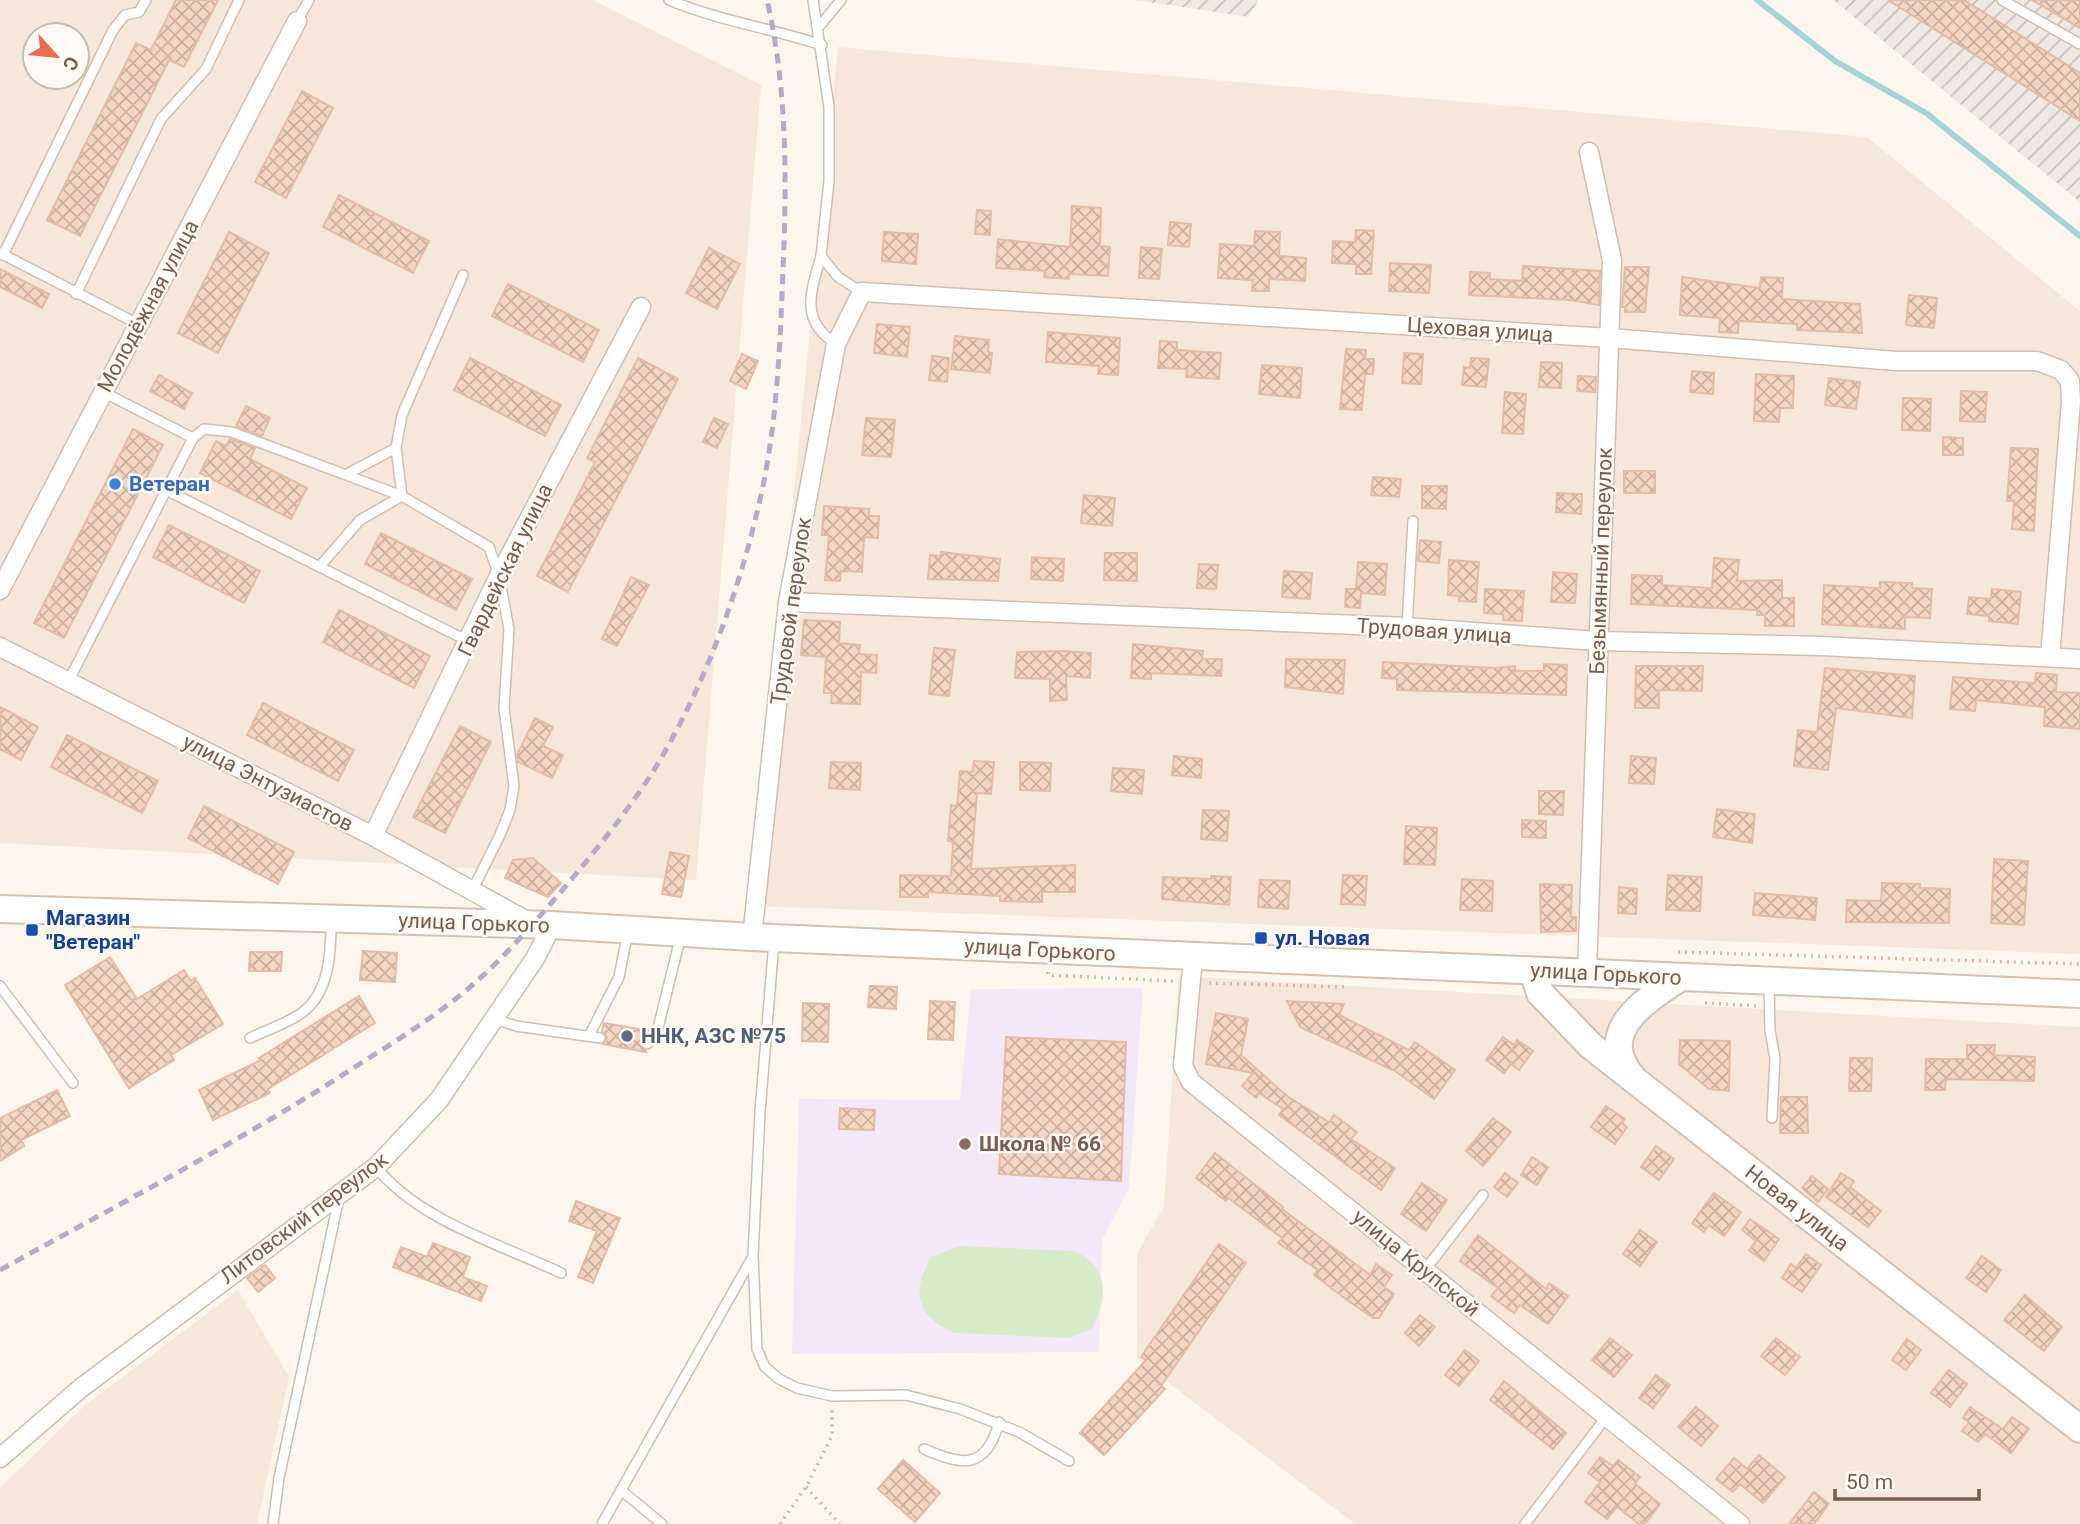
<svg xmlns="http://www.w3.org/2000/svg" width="2080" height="1524" font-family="Roboto,sans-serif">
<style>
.residential{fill:#f5e8da;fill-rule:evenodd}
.industrial{fill:url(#industrial-furrows)}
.education{fill:#f3e8fa}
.pitch{fill:#d8ecc9}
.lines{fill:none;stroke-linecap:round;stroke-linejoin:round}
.stream{stroke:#a5d3da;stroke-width:6}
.building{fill:url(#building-cross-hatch);stroke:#e6bba3;stroke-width:2}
.lane-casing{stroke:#d1beb0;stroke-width:12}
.street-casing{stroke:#d1beb0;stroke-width:21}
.secondary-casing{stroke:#d6c0b0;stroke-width:30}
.path{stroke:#d9b8a5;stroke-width:3.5;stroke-dasharray:2 5;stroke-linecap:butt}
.lane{stroke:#fff;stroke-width:9}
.street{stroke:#fff;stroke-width:18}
.secondary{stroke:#fff;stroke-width:26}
.rail{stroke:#b9a8c9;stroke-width:5;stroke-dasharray:10 7;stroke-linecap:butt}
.shop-dot{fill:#3f7fe0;stroke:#fffaf3;stroke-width:2.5}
.transit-dot{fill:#1a4fb4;stroke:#fffaf3;stroke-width:2.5}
.service-dot{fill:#5c6f8a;stroke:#fffaf3;stroke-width:2.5}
.education-dot{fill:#8d6e63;stroke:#fffaf3;stroke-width:2.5}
.labels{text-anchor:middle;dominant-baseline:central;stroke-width:5;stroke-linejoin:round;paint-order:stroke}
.street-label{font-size:21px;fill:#7a5c4d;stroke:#fffaf3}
.shop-label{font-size:21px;font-weight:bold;fill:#366cbe;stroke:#fffaf3;text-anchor:start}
.transit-label{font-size:21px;font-weight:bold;fill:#164399;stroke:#fffaf3;text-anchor:start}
.service-label{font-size:21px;font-weight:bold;fill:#4e5e75;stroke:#fffaf3;text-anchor:start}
.education-label{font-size:21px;font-weight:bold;fill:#785e54;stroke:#fffaf3;text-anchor:start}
</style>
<defs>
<pattern id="industrial-furrows" width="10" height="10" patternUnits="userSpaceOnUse" patternTransform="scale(1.75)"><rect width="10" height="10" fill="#efe9e4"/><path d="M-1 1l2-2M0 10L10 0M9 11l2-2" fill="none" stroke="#c7c0bb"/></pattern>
<pattern id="building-cross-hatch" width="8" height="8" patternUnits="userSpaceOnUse" patternTransform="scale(1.75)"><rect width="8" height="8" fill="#f3d5c3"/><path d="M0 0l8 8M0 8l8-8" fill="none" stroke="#cab0a1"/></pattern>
</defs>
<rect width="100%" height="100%" fill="#fdf6ec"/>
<g class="residential">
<path d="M0 0H593L761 85 696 880 0 843ZM35 35H77V77H35Z"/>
<polygon points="838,47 1867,137 2080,311 2080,954 753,906"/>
<polygon points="1179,976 2080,1027 2080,1524 1355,1524 1137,1359 1137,1254 1164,1206"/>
<polygon points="238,1290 289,1377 257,1524 0,1524 0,1488 85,1405"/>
</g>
<g class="industrial">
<polygon points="1135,0 1258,0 1249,17"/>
<polygon points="1833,0 2080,0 2080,202"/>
</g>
<polygon class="education" points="1143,988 1129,1188 1102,1240 1099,1352 792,1354 799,1099 960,1100 971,989"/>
<path class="pitch" d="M959 1246 1074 1251C1110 1268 1108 1296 1092 1329L1069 1338 955 1333C916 1317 911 1292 931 1257Z"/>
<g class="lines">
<polyline class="stream" points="1757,0 1835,61 1926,113 2080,236"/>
</g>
<g class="building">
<polygon points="176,0 218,0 184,67 169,60 80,236 47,220 136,43 151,50"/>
<polygon points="1888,0 1964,0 2080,73 2080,121"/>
<polygon points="2032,0 2080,0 2080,28"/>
<polygon points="302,91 333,108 286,198 255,182"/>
<polygon points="339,195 429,241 413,273 323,227"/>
<polygon points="1072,206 1101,208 1100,246 1110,247 1108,276 1069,274 1069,279 1044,277 1045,271 996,268 998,239 1070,247"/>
<polygon points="977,210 991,211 990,235 975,234"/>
<polygon points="1170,222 1191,224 1189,247 1168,245"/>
<polygon points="1356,230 1374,231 1371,274 1356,274 1356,264 1332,263 1333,241 1355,242"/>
<polygon points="1255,231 1280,232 1279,256 1306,258 1305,281 1269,279 1269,291 1252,291 1253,280 1218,278 1220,244 1254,246"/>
<polygon points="229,232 269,253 218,353 178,333"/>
<polygon points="884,232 918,234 916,264 882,261"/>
<polygon points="1141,247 1162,249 1159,279 1139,278"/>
<polygon points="709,248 740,264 717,309 686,293"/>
<polygon points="1390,263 1431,265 1429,293 1389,291"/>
<polygon points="1523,266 1600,271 1599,305 1570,300 1469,295 1470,272 1490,273 1490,279 1522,281"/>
<polygon points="1625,267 1649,267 1645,312 1625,312 1625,307 1622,307"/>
<polygon points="0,269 49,294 42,308 0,287"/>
<polygon points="1682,277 1760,288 1761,277 1783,278 1782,299 1860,304 1862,333 1797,330 1797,324 1739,321 1738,333 1719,332 1720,318 1680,315"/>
<polygon points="508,284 599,330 583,362 492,316"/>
<polygon points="1909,295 1937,298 1934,328 1906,325"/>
<polygon points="877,324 910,327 907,357 874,353"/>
<polygon points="1048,332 1120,338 1118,375 1098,374 1099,366 1046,362"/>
<polygon points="955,336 989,340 988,352 992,353 990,373 951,369"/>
<polygon points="1160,341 1177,342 1177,350 1221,353 1219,379 1186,377 1187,369 1158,368"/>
<polygon points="1346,349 1366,350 1365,359 1374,359 1373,374 1365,374 1362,410 1340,409"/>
<polygon points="1404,353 1423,354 1421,384 1402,383"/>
<polygon points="742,354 758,361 746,389 730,381"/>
<polygon points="932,356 949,358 947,382 929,380"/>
<polygon points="470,358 561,405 545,436 454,390"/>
<polygon points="638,358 678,379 568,592 537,576 595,462 587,458"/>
<polygon points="1471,358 1489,359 1486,387 1462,385 1464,367 1470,368"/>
<polygon points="1541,362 1562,363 1561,388 1539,387"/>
<polygon points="1262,365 1302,368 1300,398 1259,394"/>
<polygon points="1692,371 1714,373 1713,394 1690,392"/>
<polygon points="1756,374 1794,376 1793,408 1780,408 1779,422 1754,421"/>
<polygon points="159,375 192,393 184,409 150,391"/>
<polygon points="1578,376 1596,377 1595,392 1577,391"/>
<polygon points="1829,378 1860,382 1856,409 1825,405"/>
<polygon points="1961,391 1987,392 1985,422 1960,421"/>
<polygon points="1505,392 1526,394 1523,434 1502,433"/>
<polygon points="1903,398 1931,399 1930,431 1902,430"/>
<polygon points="246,406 270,418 262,436 236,426"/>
<polygon points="714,418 728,424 717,448 703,442"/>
<polygon points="866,418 895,420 891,457 862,455"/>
<polygon points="133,429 163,445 64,638 34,623"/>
<polygon points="1943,437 1963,438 1963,455 1943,455"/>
<polygon points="230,439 255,448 250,459 307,488 291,519 200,473 216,441 226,446"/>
<polygon points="2011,448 2038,449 2034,531 2012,529 2014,501 2007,501"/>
<rect x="1624" y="471" width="31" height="22"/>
<polygon points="1373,477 1401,479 1399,497 1371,495"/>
<polygon points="1422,486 1447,486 1446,509 1422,508"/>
<polygon points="1557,493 1582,494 1581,514 1556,512"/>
<polygon points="1084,495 1115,498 1112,526 1081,523"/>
<polygon points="824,506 869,509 869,516 879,516 878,538 864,537 862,572 841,571 840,581 825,580 829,535 822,535"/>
<polygon points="169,525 260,571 244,603 153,557"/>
<polygon points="381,533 472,579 456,610 365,564"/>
<polygon points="1420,540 1441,542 1439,563 1418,561"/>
<polygon points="941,552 1000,559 998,581 928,579 930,555 941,556"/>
<polygon points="1105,553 1137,553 1137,581 1104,580"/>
<polygon points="1032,557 1064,559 1063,581 1031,579"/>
<polygon points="1714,558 1739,560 1737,581 1782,580 1782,598 1794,598 1794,626 1765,626 1765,615 1757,615 1757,610 1631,604 1632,575 1662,576 1662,585 1712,588"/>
<polygon points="1449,560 1479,562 1476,602 1459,601 1459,596 1448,595"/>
<polygon points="1358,562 1387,564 1385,595 1361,593 1360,608 1345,607 1346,589 1356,589"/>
<polygon points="1199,564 1218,565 1216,589 1197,588"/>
<polygon points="1284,571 1312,573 1310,599 1282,597"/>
<polygon points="1553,572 1577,574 1575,603 1551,602"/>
<polygon points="631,577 649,585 617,646 602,639"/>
<polygon points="1880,582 1912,583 1912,588 1932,589 1930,618 1905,617 1905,629 1822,624 1824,585 1880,588"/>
<polygon points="1485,589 1524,591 1522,621 1503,620 1503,614 1484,613"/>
<polygon points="1992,589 2021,592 2018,624 1989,621 1989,616 1967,614 1969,597 1991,599"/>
<polygon points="339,610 430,656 414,688 323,642"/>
<polygon points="804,620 840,622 839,643 860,645 859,654 877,655 876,673 861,672 860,704 831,703 832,693 824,693 826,657 801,655"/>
<polygon points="1133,644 1203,651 1202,659 1222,659 1221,676 1151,673 1151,679 1131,678"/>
<polygon points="934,648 955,650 949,696 929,694"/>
<polygon points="1063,651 1091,653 1090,678 1066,676 1067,700 1050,701 1050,679 1015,678 1017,652"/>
<polygon points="1286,659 1345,660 1343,694 1285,687"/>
<polygon points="1383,662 1495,668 1515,666 1515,671 1544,671 1544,664 1567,665 1566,695 1397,690 1397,679 1382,678"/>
<polygon points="1636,666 1703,666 1702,691 1659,690 1659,708 1635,708"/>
<polygon points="1825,668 1915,676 1912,718 1836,708 1828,770 1794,766 1798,730 1817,732"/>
<polygon points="2036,673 2057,675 2056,692 2080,693 2080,729 2044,726 2045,707 1976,700 1975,711 1950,709 1953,677 2035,683"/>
<polygon points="263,703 354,750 338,781 247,735"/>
<polygon points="0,707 38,727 21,760 0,749"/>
<polygon points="535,718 553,727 543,746 563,755 552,778 518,762 517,755"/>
<polygon points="460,726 491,742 445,833 413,817"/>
<polygon points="67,735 158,781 142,813 51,767"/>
<polygon points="1174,756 1202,759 1201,778 1172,775"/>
<polygon points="1631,756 1656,758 1654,784 1629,783"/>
<polygon points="974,761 994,762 991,794 977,793 971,869 1075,865 1075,892 1042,892 1042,902 1000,901 1000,896 928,892 928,897 900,897 900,875 951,876 953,842 948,841 951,805 957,806 960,771 973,772"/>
<polygon points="831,762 861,763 860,790 829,788"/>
<polygon points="1020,762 1051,763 1050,791 1020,790"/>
<polygon points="1113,768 1144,770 1142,794 1111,791"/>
<polygon points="1539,791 1564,791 1563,815 1539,814"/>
<polygon points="204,806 294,852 278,884 188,838"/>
<polygon points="1717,809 1755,814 1752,843 1713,837"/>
<polygon points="1203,810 1229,811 1227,841 1201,839"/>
<polygon points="1522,820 1546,821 1546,838 1522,837"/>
<polygon points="1406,826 1437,828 1435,865 1404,864"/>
<polygon points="670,852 689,856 681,897 662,894"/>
<polygon points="533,858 561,883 548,897 505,878 513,860"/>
<polygon points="1994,859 2028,861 2024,925 1991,923"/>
<polygon points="1343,875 1367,876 1365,905 1341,904"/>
<polygon points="1668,875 1702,877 1700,911 1666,910"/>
<polygon points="1211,876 1231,877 1229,905 1162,899 1163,877 1211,879"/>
<polygon points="1462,879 1493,881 1492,911 1460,910"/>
<polygon points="1260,880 1290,881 1288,909 1258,907"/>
<polygon points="1882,883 1920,884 1920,888 1950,889 1949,923 1846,922 1847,900 1881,901"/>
<polygon points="1540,884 1572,885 1571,917 1576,917 1576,931 1541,932"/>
<polygon points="1619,887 1637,889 1636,914 1618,913"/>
<polygon points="1755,893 1817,898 1815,920 1753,915"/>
<polygon points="363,951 397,953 395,982 360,980"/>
<polygon points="250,952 282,952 281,971 249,971"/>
<polygon points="110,957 137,999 184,970 191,981 195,978 223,1024 171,1055 174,1060 129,1088 65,985"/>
<polygon points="870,986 897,987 896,1009 868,1007"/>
<polygon points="359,996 375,1023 268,1089 270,1093 213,1120 199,1090 261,1060 259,1058"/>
<polygon points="930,1001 955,1002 953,1040 928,1039"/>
<polygon points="1287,1001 1344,1004 1339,1015 1409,1050 1415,1042 1455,1070 1434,1099 1395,1071 1300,1027"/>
<polygon points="803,1003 829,1004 828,1042 802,1041"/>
<polygon points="1216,1013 1248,1019 1241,1055 1287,1096 1329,1122 1334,1115 1357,1132 1351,1139 1395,1168 1381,1190 1279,1115 1283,1109 1259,1093 1256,1098 1242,1086 1253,1073 1206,1064"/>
<polygon points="604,1023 650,1031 640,1042 646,1052 603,1044 607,1038 602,1031"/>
<polygon points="1006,1037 1126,1042 1121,1181 999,1174"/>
<polygon points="1503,1037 1514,1045 1517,1040 1533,1051 1519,1070 1511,1064 1504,1073 1486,1060"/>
<polygon points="1680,1040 1730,1041 1729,1091 1709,1089 1679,1064"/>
<polygon points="1967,1045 1995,1045 1994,1055 2035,1057 2034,1081 1946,1079 1945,1090 1925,1090 1926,1059 1967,1059"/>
<polygon points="1850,1058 1872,1058 1871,1091 1849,1091"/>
<polygon points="57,1090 70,1116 21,1140 24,1146 0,1161 0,1118"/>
<polygon points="1781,1097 1807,1097 1808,1133 1780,1133"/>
<polygon points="1606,1106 1625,1119 1622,1123 1627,1127 1615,1144 1591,1127"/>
<polygon points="840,1108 875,1110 874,1130 839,1129"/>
<polygon points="1493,1118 1511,1132 1483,1166 1466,1151"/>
<polygon points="1656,1146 1674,1159 1659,1180 1641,1167"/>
<polygon points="1215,1153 1283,1207 1282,1209 1370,1275 1376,1264 1392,1275 1384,1287 1394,1294 1379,1318 1373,1318 1343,1297 1314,1275 1318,1270 1278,1243 1282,1238 1228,1198 1226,1201 1196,1178"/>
<polygon points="1532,1157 1548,1167 1537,1185 1521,1175"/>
<polygon points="1505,1173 1518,1183 1507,1197 1494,1187"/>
<polygon points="1841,1173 1854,1181 1850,1187 1881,1211 1868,1227 1826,1197"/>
<polygon points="1812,1176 1828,1189 1818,1202 1802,1188"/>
<polygon points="1422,1183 1447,1200 1426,1231 1401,1214"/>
<polygon points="1714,1193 1741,1212 1724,1236 1709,1225 1704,1232 1692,1223"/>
<polygon points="576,1201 620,1218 593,1283 578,1277 597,1231 569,1221"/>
<polygon points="1750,1219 1779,1239 1764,1261 1749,1250 1756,1241 1742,1230"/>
<polygon points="1640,1230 1657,1242 1640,1266 1623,1254"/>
<polygon points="1478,1235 1546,1289 1549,1283 1568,1296 1548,1324 1520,1305 1514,1313 1491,1296 1498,1288 1460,1261"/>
<polygon points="433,1243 470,1257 463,1277 487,1286 481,1301 393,1267 401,1247 427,1257"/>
<polygon points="1219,1244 1246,1263 1161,1386 1165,1389 1104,1455 1080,1433 1146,1360 1141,1357"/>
<polygon points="1806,1254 1821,1265 1802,1292 1782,1278 1791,1264 1796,1268"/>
<polygon points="1982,1256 2001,1270 1986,1292 1966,1278"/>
<polygon points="265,1265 275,1278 258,1292 247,1278"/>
<polygon points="2025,1295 2062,1327 2044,1351 2004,1320"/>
<polygon points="1420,1315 1435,1327 1419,1346 1405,1333"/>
<polygon points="1610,1338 1632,1355 1614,1377 1592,1360"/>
<polygon points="1776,1338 1800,1357 1785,1375 1761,1356"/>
<polygon points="1907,1339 1921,1350 1906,1370 1892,1360"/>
<polygon points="1465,1350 1479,1361 1459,1386 1445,1375"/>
<polygon points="1949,1370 1967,1384 1950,1407 1931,1393"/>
<polygon points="1656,1375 1670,1385 1653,1408 1639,1398"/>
<polygon points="1504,1381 1566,1433 1553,1449 1490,1400"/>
<polygon points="1696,1407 1718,1426 1701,1446 1678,1427"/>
<polygon points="1970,1407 2003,1429 2012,1417 2029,1429 2011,1453 1985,1434 1978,1442 1962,1431 1969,1422 1963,1418"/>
<polygon points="1759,1455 1785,1477 1763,1503 1740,1484 1733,1492 1716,1479 1734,1458 1747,1469"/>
<polygon points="1600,1457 1613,1466 1618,1460 1640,1477 1635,1484 1660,1504 1645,1524 1639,1524 1617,1507 1607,1519 1585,1502 1600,1482 1588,1473"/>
<polygon points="903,1460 940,1493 915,1522 878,1489"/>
<polygon points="1814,1492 1829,1504 1814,1524 1789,1524"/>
</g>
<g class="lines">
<defs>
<g id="lane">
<path d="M669 0C720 21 770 28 822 45"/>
<polyline points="813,0 829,107 829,181 821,256 838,277 862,292"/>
<polyline points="2002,0 2080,44"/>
<polyline points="297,21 309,0"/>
<polyline points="818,28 841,0"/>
<polyline points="0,253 138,324"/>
<polyline points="3,255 113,30 125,15 139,12 146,0"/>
<path d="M821 256C811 292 799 320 836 344"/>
<polyline points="76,294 161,119 206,69 239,0"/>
<polyline points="193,438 204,429 232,432 402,496 489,547 499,576 509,629 504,708 514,786 510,810 500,835 472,891"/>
<polyline points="347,474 396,448"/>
<polyline points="166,490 468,641"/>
<polyline points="320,566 360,520 402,496 396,448 402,415 463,275"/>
<polyline points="1407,627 1413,521"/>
<polyline points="68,682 193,438 103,392"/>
<polyline points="774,941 760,1112 753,1256 757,1349 765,1367 779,1379 797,1388 832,1396 906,1395 960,1409 1019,1432 1069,1461"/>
<polyline points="1769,983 1770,1030 1775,1059 1772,1118"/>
<polyline points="0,986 73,1083"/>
<polyline points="492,1018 516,1026 600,1038"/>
<polyline points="589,1036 619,977 628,931"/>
<path d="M250 1038C266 1030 289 1023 303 1012 330 991 331 951 331 921"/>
<polyline points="647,1044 656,1036 681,935"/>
<path d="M376 1167C418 1220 500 1244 561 1273"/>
<polyline points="1425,1270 1483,1195"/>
<path d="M924 1449C963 1466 986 1470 999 1422"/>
<polyline points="621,1490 662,1524"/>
<polyline points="273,1524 279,1478 339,1198"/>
<polyline points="602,1524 752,1258"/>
<polyline points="1525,1524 1607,1416"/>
</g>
<g id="street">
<polyline points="0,590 297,21"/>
<polyline points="788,602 1407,627 1597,641 1821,646 2080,659"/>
<polyline points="0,647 373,836 527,921"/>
<polyline points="373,836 499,576 641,307"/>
<polyline points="752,937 788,602 836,344 862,292 1610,338 1896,361 2037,361 2061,370 2070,381 2071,402 2050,657"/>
<polyline points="1193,957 1183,1066 1191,1082 1740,1524"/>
<polyline points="1587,973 1612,260 1589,152"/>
<polyline points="0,1458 81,1388 376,1167 439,1100 536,957 552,925"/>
</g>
<g id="secondary">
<polyline points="0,909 552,925 752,937 2080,994"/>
<polyline points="1533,971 1540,993 1591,1046 2080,1429"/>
<path d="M1632 1077C1594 1031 1646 1000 1681 977"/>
</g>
</defs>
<use href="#lane" class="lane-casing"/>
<use href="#street" class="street-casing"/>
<use href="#secondary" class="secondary-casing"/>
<g class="path">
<polyline points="1678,952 2080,964"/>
<polyline points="1048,972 1048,975 1173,981"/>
<polyline points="1209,983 1344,987"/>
<polyline points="1705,1003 1757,1006"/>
<polyline points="806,1487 840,1524"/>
<polyline points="780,1524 806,1487 832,1436 832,1408"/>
</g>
<use href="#lane" class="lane"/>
<use href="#street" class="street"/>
<use href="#secondary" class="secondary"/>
<path class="rail" d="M0 1270C114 1207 231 1146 341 1076 384 1048 430 1021 469 988 504 958 535 922 565 887 596 850 628 811 654 770 703 690 738 595 759 504 777 428 780 347 783 269 787 179 787 87 767 0"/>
</g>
<circle class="shop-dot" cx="115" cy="484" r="7"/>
<g class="transit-dot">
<rect x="25" y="923" width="14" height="14" rx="3.5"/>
<rect x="1254" y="931" width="14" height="14" rx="3.5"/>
</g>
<circle class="service-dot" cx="627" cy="1036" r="7"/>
<circle class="education-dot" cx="965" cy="1144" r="7"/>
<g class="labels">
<g class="street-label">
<text transform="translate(148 306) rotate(-62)">Молодёжная улица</text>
<text transform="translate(1480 330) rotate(4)">Цеховая улица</text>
<text transform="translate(1601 561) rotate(-88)">Безымянный переулок</text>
<text transform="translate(505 570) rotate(-64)">Гвардейская улица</text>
<text transform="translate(791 611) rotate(-82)">Трудовой переулок</text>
<text transform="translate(1434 631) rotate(4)">Трудовая улица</text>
<text transform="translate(268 783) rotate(27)">улица Энтузиастов</text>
<text transform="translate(474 923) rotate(2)">улица Горького</text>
<text transform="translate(1040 950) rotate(3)">улица Горького</text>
<text transform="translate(1606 974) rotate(3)">улица Горького</text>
<text transform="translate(1797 1208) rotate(38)">Новая улица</text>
<text transform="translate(304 1218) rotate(-37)">Литовский переулок</text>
<text transform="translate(1416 1263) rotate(39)">улица Крупской</text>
</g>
<g class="shop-label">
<text x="129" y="484">Ветеран</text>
</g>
<g class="transit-label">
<text x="46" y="918">Магазин<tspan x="46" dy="24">"Ветеран"</tspan></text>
<text x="1275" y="938">ул. Новая</text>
</g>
<g class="service-label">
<text x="641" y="1036">ННК, АЗС №75</text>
</g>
<g class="education-label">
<text x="979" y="1144">Школа № 66</text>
</g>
</g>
<g transform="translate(56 56) rotate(117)"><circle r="33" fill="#fffaf3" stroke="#cabbb1" stroke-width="2"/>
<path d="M0-5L12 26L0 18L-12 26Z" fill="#e76f51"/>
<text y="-10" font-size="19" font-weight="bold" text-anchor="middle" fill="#7a5c4d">С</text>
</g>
<path d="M1835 1489v10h144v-10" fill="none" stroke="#7a5c4d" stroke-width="3.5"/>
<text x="1846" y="1489" font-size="21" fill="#7a5c4d" stroke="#fffaf3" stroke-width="5" paint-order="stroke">50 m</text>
</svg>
